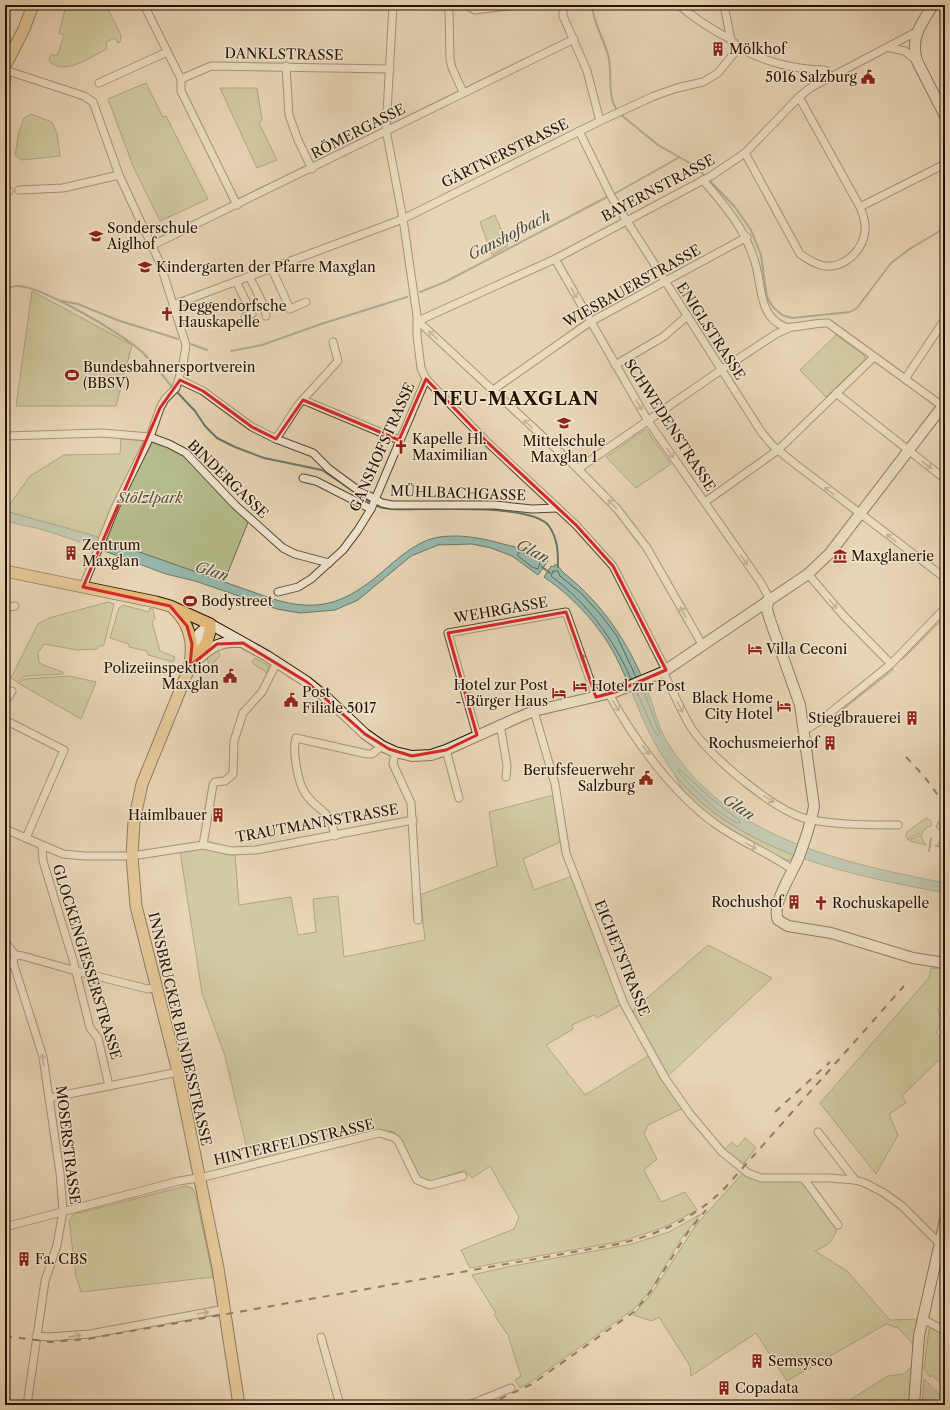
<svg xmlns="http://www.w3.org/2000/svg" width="950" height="1410" font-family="'Libre Caslon Text',serif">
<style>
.green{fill:#b6bd8d;stroke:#6e6847}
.water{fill:#97b9ad;stroke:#6a7668}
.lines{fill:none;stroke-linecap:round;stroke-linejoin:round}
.shore{stroke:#5f6657;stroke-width:1}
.stream{stroke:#6a7668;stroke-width:2}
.street-casing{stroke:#57432e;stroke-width:9}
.secondary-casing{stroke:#271201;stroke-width:12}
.primary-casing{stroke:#271201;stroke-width:13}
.street{stroke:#f0e4cf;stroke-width:7}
.secondary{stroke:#f0e4cf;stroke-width:10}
.primary{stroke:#e4ba7a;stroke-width:11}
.rail{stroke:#271201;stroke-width:2;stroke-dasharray:7 7;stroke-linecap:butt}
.oneway{stroke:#968672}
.marked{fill:none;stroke:#d62828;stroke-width:3;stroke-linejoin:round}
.labels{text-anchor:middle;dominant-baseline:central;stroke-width:3;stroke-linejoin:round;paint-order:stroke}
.poi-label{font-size:14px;fill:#271201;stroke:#f0e4cf;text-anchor:start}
.street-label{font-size:14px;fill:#271201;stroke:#f0e4cf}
.park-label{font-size:14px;font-style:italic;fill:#594e32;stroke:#f0e4cf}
.water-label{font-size:15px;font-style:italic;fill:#4e4c3d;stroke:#f0e4cf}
.district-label{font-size:18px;font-weight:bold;letter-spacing:1px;fill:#271201;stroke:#f0e4cf}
</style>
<rect width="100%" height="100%" fill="#e8d5b5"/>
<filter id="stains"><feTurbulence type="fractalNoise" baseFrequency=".005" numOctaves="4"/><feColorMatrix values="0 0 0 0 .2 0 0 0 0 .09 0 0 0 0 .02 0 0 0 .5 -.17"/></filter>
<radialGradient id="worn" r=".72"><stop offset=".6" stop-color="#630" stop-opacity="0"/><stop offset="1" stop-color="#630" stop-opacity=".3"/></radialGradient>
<g class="green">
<path d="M66 5H106L121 35 120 42 118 43 115 38 106 42 107 49C92 56 64 77 49 61L51 54 57 56 64 35 59 33Z"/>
<polygon points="146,83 163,117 166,116 208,199 160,221 133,166 108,99"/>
<polygon points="220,88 257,88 262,120 259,123 277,160 257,168"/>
<polygon points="31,114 52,122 57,134 60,156 22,160 15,155 19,132 24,118"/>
<polygon points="495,215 508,246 492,255 480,222"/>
<polygon points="32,291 132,345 116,406 16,406"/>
<polygon points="836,335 863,354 866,359 826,397 800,370"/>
<polygon points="646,429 671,464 636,488 606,457"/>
<polygon points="121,439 150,441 176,449 249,520 224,582 91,535 5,511 30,476 64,455 120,454"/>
<polygon points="108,602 114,604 104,645 99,646 97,649 77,650 44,644 38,653 39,662 43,665 63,672 63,674 25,676 17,682 11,678 38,624 49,618"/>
<polygon points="123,605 149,612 150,608 153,609 155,619 152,622 160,651 175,657 173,662 148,655 147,651 129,647 129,644 110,638 119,608"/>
<polygon points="945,612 945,617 902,660 901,659"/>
<polygon points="218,650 220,656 209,668 207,656"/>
<path d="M255 658 269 666 267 674C264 669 256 667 252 662Z"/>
<polygon points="892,667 893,670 888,674 841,711"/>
<polygon points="69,676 96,682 81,719 18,683 25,679"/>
<path d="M675 775C705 813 750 839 794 855L789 861 782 858C749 843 688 810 675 775Z"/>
<path d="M554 795 560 842 523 859 534 890 572 876 622 1004 597 1018 594 1015 572 1025 573 1029 546 1045 585 1095 650 1055 683 1108 648 1125 644 1134 657 1159 644 1170 661 1202 685 1192 697 1210 665 1227 623 1241 470 1268 461 1250 514 1229 519 1217 490 1166 472 1178 465 1170 429 1182 417 1175 397 1135 392 1131 379 1132 251 1166 225 1056 202 993 180 851C189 850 201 846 210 849 221 852 222 854 235 854L239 905 291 897 298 935 316 932 313 899 338 896 344 957 425 940 420 895 497 866 489 812Z"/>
<path d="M926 818 931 821V826C921 829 919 837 926 845L909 841 917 836H920V834L918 833 908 840 906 836 907 832Z"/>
<path d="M941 820 945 823V847L935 846C943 841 944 832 936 827L938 822Z"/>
<polygon points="708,945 772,978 667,1077 631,1012"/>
<polygon points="931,968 945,969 945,996 938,1009 941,1022 936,1033 945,1041 945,1054 902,1096 906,1103 889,1114 898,1135 876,1174 820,1103 929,978"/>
<polygon points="745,1138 756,1148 741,1167 724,1150 732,1142 737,1147"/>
<path d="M743 1173 756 1180 801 1181 837 1228C833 1242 827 1246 815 1251L847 1271 890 1320 917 1319 913 1344 898 1328 886 1324 787 1381 756 1333 691 1376 690 1366 659 1317 652 1321 633 1315 652 1293 696 1225Z"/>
<polygon points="186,1186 193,1189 196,1197 213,1277 81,1292 76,1277 69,1220 74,1214"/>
<polygon points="701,1214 683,1236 650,1291 634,1309 529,1383 520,1388 515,1380 521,1376 508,1335 494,1315 496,1313 472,1275 507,1267 632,1244 669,1232"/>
<polygon points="932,1327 945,1334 945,1387 932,1375 930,1377 924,1370 929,1329"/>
<polygon points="911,1367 909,1405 842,1405 888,1376 904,1374"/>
<polygon points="924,1379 945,1400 945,1405 922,1405"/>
</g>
<g class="water">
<path d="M5 511 91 535 270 598C322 615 349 601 388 567 402 555 416 543 434 538 457 533 482 538 503 544 521 549 533 548 548 561L538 575 512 556 491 548 472 544 438 545 411 556 358 600 335 610 300 613 277 609 195 581 166 574 86 544 44 530 5 521Z"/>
<path d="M555 564C560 567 561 571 565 574 603 604 629 644 647 689 654 707 658 729 669 745 728 839 844 863 945 883V893C852 875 749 856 682 783 669 769 658 749 649 732 638 710 630 685 619 663 603 629 575 598 544 577L551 566 554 567Z"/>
</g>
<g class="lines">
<g class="shore">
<polygon points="520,552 535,556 541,560 538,569 532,567 518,556 518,553"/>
<path d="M631 679C613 638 587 603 551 576L553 571H558L560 576 582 594 601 615 617 636 636 677"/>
<polyline points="636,690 653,729 658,736 660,734 642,687"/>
<path d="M679 769 713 800 739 820 740 823C727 823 686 783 678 771Z"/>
</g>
<g class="stream">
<path d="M592 5C593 24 605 40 609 59 612 76 607 95 617 110"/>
<polyline points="620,114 658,145 693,165 703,174"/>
<polyline points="711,182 735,207 751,230 761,255 767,297 773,307 782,315 792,318 850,312 857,308 891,263 911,248 945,228"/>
<polyline points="614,194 678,158"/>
<path d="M5 290C8 289 13 286 16 286 39 284 124 335 141 351 153 362 163 376 173 388"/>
<polyline points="420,292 445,282 607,197"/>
<polyline points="62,301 78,304 117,320 178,339"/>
<polyline points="191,344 207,350"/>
<polyline points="231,351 262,345 321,324 407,297"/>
<polyline points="176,391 195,411 205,426 217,438 235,447 264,458 322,470 371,503"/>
<path d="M375 505C388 511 404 509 418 509 444 509 534 505 549 526 558 539 558 553 558 567"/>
<polyline points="542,567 550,573"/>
<polyline points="929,851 931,838"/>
</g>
<defs>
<g id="street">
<polyline points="144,5 181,79 181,91 237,205"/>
<polyline points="393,5 386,130 403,219 417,316 417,336 421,368 426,379 486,441 576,525 613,566 666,670"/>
<polyline points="451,5 449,9 450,59 452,68 463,92"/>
<polyline points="466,5 475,10 516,5"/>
<polyline points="563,5 563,16 587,71 600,121"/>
<path d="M679 5C695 19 711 29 730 39 733 42 736 45 739 47 763 62 797 70 825 70L830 76"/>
<polyline points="724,5 731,40"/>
<polyline points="890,48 905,51 917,61"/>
<polyline points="286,66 289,115 298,140 312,169"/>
<polyline points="5,70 84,96 93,102 119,175 160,263 186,345 183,364 176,388 165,399 160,408 150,437 115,508 83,587"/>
<polyline points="181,79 211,66 390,69"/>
<polyline points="99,83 167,52"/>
<polyline points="5,88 8,72"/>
<polyline points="579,131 611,196 762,433 773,446 794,463 945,578"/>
<path d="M745 153 800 254C808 259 815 265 825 266 845 268 863 250 865 231 866 222 863 215 860 207L799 97"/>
<path d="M703 180C726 207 747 231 756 266 762 287 759 317 785 327 792 329 817 322 828 323L945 408"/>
<polyline points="19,190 63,188 119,175"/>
<polyline points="5,191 9,191"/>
<polyline points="860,207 945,164"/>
<polyline points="153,245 574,39"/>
<polyline points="555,259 648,421 761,583 767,594 768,601"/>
<polyline points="271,267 290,309 306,302"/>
<polyline points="249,276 265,308 266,316"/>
<polyline points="236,281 252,314 245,317"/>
<polyline points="173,305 403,219 600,121 654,96 677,88 703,82 718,73 739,47"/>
<polyline points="418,321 555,259 711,176 745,153 799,97 810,88 916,32"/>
<polyline points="418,321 578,469 618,510 647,548 703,646"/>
<polyline points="615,365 663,337 686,317"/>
<polyline points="905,379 945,319"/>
<polyline points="180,380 203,391 252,427 276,439 313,453 329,469 355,488 382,503 392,505 495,505 532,509 557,508"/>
<polyline points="493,390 590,322 747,237"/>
<polyline points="836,393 945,479"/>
<polyline points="303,400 399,440"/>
<polyline points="5,436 102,433 150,437 169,444 186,453 235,505 283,548 295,554 329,563"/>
<polyline points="276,439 298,405 338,361 333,342"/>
<polyline points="578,469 721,370 776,334 789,328"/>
<polyline points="303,478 316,481 371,509"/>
<polyline points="705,502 778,450 874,357"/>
<polyline points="808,574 843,615 891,664"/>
<polyline points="278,592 298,587 311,579 343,550 358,530 371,509 426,379"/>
<polyline points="5,608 15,606"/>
<path d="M663 672C673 691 681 711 692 729 712 758 777 814 812 820 840 825 870 825 898 825"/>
<path d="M609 694C634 740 674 795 717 825 741 842 769 853 793 870"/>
<polyline points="5,702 12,691"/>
<polyline points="534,711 555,784 566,853 624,1004 665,1078 690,1114 722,1152 748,1173 761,1178 829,1178 855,1180 865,1183 884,1193 902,1206 940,1244"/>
<polyline points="5,720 64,750 26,838"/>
<polyline points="500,724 507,765 506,777"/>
<polyline points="804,731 820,721 891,664 945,608"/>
<polyline points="477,735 448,633 566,612 596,697"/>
<polyline points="446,750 459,798"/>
<polyline points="395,752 393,764 411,803 418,920"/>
<polyline points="5,829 63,854 85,856 132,856 203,845 231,851 256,850 413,820"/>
<path d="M335 836C329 806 318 813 305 793 298 783 292 750 296 738L367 754H372L382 746"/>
<polyline points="203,845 213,785 215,782 225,781 233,774 234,741 243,713 262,692 277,662"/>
<polyline points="42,846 43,861 73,960 90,1028 98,1038 109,1086"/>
<polyline points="5,942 15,955 13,962 43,1057 60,1173 63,1211 57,1245 45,1281 27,1405"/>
<polyline points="15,955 23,956 76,971 148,989 158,987"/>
<polyline points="5,968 13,962"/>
<polyline points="49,1098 178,1072"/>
<polyline points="818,1132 855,1180"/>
<polyline points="804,1179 838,1225"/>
<polyline points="5,1227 179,1181 204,1177 379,1133 393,1137 398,1141 417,1180 430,1185 463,1176"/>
<polyline points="923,1319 945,1331"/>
<polyline points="36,1336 49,1337 90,1334 225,1309"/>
<polyline points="321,1337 340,1405"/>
<polyline points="469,1405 511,1388"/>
</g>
<g id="secondary">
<path d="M933 5C921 24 910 38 917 61L945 116"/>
<path d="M768 601 767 610 770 620 800 705 814 806C811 824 805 840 799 857 793 872 771 904 778 920L788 926 831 933 913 958 945 963"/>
<polyline points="193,652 199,634 210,624 267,656 307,682 329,700 365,734 382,746 395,752 412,756 431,755 446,750 517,718 534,711 615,692 663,672 808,574 830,553 945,403"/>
<path d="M199 658C211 647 222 640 240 642"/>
<polyline points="914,1405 919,1336 945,1220"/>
</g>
<g id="primary">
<polyline points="5,66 24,29 33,5"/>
<polyline points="5,571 156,602 170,606 210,624 210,631 207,642 190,666 142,784 134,821 132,856 136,906 178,1072 218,1268 239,1405"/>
<path d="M174 609C190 624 194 642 190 664"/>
</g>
</defs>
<use href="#street" class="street-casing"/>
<use href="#secondary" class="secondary-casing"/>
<use href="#primary" class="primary-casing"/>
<use href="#street" class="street"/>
<use href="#secondary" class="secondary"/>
<use href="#primary" class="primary"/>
<g class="rail">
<polyline points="906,757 924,776 940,798"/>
<polyline points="775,1112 830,1062"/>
<path d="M5 1336 51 1342 87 1339 613 1245C656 1236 692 1220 724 1189L904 986"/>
<polyline points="487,1405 532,1384 635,1311 651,1291 688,1232 706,1210"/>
</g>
</g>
<defs><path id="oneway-shaft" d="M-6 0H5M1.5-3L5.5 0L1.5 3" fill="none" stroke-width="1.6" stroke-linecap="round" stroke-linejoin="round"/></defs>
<g class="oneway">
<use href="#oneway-shaft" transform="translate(574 293) rotate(61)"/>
<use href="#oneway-shaft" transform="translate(433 335) rotate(-137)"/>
<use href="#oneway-shaft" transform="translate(639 405) rotate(59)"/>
<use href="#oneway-shaft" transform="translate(528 424) rotate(-138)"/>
<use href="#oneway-shaft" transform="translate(670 453) rotate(55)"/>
<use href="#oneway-shaft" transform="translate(927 465) rotate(37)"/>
<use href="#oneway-shaft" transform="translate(829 491) rotate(-143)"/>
<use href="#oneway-shaft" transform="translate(612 504) rotate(-134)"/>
<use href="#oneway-shaft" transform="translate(891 538) rotate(-142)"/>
<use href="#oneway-shaft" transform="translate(744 560) rotate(55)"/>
<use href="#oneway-shaft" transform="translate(833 604) rotate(50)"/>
<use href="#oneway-shaft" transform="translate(683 612) rotate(-119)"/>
<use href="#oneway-shaft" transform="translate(584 660) rotate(-111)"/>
<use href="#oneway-shaft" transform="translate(616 706) rotate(57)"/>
<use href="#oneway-shaft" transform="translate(680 707) rotate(63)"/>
<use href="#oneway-shaft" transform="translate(646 750) rotate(52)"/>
<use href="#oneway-shaft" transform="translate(769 799) rotate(32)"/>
<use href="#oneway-shaft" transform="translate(751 846) rotate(29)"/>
<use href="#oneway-shaft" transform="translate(43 1060) rotate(-100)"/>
<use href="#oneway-shaft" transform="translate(203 1313) rotate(-10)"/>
<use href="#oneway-shaft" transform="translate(75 1336) rotate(-7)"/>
</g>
<path d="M0 0H950V1410H0ZM426 379 486 441 576 525 613 566 666 670 615 692 596 697 566 612 448 633 477 735 446 750 412 756 389 749 365 734 307 682 243 643 217 644 190 666 192 644 187 626 170 606 83 587 160 408 180 380 203 391 252 427 276 439 303 400 399 440Z" fill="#e8d5b5" fill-opacity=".55" fill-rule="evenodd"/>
<path class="marked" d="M426 379 486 441 576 525 613 566 666 670 615 692 596 697 566 612 448 633 477 735 446 750 412 756 389 749 365 734 307 682 243 643 217 644 190 666 192 644 187 626 170 606 83 587 160 408 180 380 203 391 252 427 276 439 303 400 399 440Z"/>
<defs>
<symbol id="building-bare" viewBox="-9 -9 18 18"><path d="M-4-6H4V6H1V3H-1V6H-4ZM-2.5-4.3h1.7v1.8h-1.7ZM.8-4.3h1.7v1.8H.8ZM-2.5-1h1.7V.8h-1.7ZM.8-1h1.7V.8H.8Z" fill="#8f2418" stroke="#f0e4cf" stroke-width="2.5" paint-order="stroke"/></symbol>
<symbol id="civic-bare" viewBox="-9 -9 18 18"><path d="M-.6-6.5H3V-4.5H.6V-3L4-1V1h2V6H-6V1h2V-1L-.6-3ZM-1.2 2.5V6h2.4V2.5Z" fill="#8f2418" stroke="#f0e4cf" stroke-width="2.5" paint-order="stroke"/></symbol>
<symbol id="school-bare" viewBox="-9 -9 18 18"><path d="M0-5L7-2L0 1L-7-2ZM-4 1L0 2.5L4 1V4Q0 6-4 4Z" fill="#8f2418" stroke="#f0e4cf" stroke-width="2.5" paint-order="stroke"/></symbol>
<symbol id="church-bare" viewBox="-9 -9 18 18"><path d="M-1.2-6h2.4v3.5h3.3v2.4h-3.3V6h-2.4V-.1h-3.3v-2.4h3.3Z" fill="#8f2418" stroke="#f0e4cf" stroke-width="2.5" paint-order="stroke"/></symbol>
<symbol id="stadium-bare" viewBox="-9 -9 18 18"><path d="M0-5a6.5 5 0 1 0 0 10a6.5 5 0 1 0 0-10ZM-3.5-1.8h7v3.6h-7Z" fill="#8f2418" stroke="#f0e4cf" stroke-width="2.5" paint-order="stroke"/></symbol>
<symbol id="museum-bare" viewBox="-9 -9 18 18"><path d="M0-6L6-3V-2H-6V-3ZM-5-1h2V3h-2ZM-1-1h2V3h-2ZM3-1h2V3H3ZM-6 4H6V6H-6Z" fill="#8f2418" stroke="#f0e4cf" stroke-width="2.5" paint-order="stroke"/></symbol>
<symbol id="hotel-bare" viewBox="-9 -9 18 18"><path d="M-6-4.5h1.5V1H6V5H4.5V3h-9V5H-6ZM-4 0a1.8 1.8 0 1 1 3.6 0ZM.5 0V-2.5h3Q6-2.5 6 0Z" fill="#8f2418" stroke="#f0e4cf" stroke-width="2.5" paint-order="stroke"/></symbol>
</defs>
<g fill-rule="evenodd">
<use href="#building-bare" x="708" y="39" width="20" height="20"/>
<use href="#civic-bare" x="858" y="67" width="20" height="20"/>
<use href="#school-bare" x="86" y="226" width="20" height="20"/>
<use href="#school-bare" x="135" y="257" width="20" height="20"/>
<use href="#church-bare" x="157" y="304" width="20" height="20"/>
<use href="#stadium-bare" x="62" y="365" width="20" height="20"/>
<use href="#school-bare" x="554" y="413" width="20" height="20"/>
<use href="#church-bare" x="391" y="437" width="20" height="20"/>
<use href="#building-bare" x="61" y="543" width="20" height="20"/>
<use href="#museum-bare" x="830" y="546" width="20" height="20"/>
<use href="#stadium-bare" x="180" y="591" width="20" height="20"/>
<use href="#hotel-bare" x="745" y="639" width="20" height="20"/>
<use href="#civic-bare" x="220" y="666" width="20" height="20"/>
<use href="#hotel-bare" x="570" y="676" width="20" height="20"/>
<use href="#hotel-bare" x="549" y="683" width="20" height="20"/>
<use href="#civic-bare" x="281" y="690" width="20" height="20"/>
<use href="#hotel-bare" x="774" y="696" width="20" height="20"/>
<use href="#building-bare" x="902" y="708" width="20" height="20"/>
<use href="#building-bare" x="820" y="733" width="20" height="20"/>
<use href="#civic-bare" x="636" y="768" width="20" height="20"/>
<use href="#building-bare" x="208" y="805" width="20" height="20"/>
<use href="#building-bare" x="784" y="892" width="20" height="20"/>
<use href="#church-bare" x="811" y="893" width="20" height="20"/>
<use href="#building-bare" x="14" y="1249" width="20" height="20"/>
<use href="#building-bare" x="747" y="1351" width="20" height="20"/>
<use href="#building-bare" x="714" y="1378" width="20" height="20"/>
</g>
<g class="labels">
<g class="poi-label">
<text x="729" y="49">Mölkhof</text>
<text x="857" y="77" text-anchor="end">5016 Salzburg</text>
<text x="107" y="228">Sonderschule<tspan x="107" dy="16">Aiglhof</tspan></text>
<text x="156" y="267">Kindergarten der Pfarre Maxglan</text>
<text x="178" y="306">Deggendorfsche<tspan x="178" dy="16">Hauskapelle</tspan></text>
<text x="83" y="367">Bundesbahnersportverein<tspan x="83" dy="16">(BBSV)</tspan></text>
<text x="412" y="439">Kapelle Hl.<tspan x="412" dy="16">Maximilian</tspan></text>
<text x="564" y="441" text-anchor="middle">Mittelschule<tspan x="564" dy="16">Maxglan 1</tspan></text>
<text x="82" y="545">Zentrum<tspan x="82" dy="16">Maxglan</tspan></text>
<text x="851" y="556">Maxglanerie</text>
<text x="201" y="601">Bodystreet</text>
<text x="766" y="649">Villa Ceconi</text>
<text x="219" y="668" text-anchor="end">Polizeiinspektion<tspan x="219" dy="16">Maxglan</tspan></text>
<text x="548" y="685" text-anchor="end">Hotel zur Post<tspan x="548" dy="16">- Bürger Haus</tspan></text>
<text x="591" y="686">Hotel zur Post</text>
<text x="302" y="692">Post<tspan x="302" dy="16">Filiale 5017</tspan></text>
<text x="773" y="698" text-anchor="end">Black Home<tspan x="773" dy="16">City Hotel</tspan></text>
<text x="901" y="718" text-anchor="end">Stieglbrauerei</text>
<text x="819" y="743" text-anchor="end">Rochusmeierhof</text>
<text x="635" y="770" text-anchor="end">Berufsfeuerwehr<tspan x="635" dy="16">Salzburg</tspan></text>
<text x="207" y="815" text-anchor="end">Haimlbauer</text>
<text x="783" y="902" text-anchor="end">Rochushof</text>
<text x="832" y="903">Rochuskapelle</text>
<text x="35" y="1259">Fa. CBS</text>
<text x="768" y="1361">Semsysco</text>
<text x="735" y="1388">Copadata</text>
</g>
<g class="street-label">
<text transform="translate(284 54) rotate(1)">DANKLSTRASSE</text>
<text transform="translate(358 131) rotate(-27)">RÖMERGASSE</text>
<text transform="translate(505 153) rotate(-26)">GÄRTNERSTRASSE</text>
<text transform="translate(658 188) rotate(-28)">BAYERNSTRASSE</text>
<text transform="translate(632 286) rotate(-29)">WIESBAUERSTRASSE</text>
<text transform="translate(711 331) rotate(57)">ENIGLSTRASSE</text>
<text transform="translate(670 425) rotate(57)">SCHWEDENSTRASSE</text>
<text transform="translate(382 447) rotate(-66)">GANSHOFSTRASSE</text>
<text transform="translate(228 479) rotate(44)">BINDERGASSE</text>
<text transform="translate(458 493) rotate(2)">MÜHLBACHGASSE</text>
<text transform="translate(501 610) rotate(-10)">WEHRGASSE</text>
<text transform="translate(317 823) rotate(-10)">TRAUTMANNSTRASSE</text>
<text transform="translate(622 958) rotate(68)">EICHETSTRASSE</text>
<text transform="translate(87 962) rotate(73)">GLOCKENGIESSERSTRASSE</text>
<text transform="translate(180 1029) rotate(77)">INNSBRUCKER BUNDESSTRASSE</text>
<text transform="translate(294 1142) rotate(-13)">HINTERFELDSTRASSE</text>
<text transform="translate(68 1145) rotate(83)">MOSERSTRASSE</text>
</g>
<g class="park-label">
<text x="150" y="498">Stölzlpark</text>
</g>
<g class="water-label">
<text transform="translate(509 235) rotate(-27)">Ganshofbach</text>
<text transform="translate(533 551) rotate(27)">Glan</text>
<text transform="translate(212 571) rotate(18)">Glan</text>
<text transform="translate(739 807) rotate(34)">Glan</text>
</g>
<g class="district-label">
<text x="516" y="399">NEU-MAXGLAN</text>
</g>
</g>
<rect width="950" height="1410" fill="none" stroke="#e8d5b5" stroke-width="20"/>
<rect x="6" y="6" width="938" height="1398" fill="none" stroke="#271201" stroke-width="2"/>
<rect x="10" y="10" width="930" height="1390" fill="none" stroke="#271201"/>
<rect width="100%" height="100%" filter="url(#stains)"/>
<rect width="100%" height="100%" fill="url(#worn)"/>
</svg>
